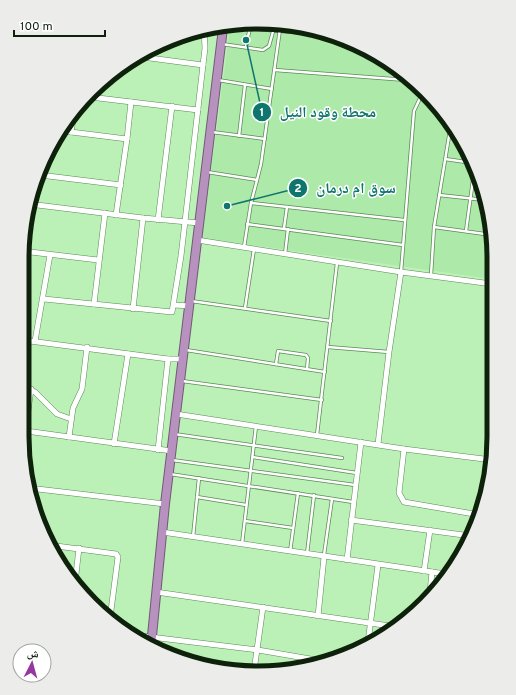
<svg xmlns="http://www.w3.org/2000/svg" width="516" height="695" font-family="Overpass,'Noto Naskh Arabic',sans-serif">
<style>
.built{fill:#ade9a8}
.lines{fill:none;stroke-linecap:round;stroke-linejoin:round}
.service-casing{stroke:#5a8b56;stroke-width:4}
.minor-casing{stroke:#5a8b56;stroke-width:6}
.primary-casing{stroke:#705974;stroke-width:10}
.trunk-casing{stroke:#705974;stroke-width:10}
.service{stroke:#fff;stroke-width:2.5}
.minor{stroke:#fff;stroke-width:5}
.primary{stroke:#caadce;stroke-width:8}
.trunk{stroke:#b892be;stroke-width:8}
.rim{fill:none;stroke:#0d210b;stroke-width:5}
.leader{fill:none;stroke:#0f766e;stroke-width:1.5}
.callout-dot{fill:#0f766e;stroke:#fff;stroke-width:1.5}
.mark-label{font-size:12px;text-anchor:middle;font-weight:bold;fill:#fff}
.callout-label{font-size:15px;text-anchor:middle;font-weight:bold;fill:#0f766e;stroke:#fff;stroke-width:3;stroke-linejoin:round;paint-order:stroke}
</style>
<rect width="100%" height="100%" fill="#bbf1b6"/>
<polygon class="built" points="289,24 376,54 445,115 476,167 492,227 492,279 202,238 230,28"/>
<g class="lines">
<defs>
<g id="service">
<polyline points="222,44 263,50 269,46 274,28"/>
<polyline points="246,47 250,27"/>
<polyline points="275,70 406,80"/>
<polyline points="218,80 272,89"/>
<polyline points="212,132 265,139"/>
<polyline points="239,136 245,85"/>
<polyline points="445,159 473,163"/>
<polyline points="207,172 257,180 261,164 280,29"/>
<polyline points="439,195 485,200"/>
<polyline points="251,203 404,220"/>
<polyline points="247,224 403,245"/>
<polyline points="434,227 492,235"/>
<polyline points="284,228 287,207"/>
<polyline points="466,231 475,165"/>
<polyline points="244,247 251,203 257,180"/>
<polyline points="285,254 288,229"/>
<polyline points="401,272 414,111 422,94"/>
<polyline points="431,275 434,227 451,124"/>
<polyline points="191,301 331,321"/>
<polyline points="245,308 254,249"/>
<polyline points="328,347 389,352"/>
<polyline points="186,350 325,372"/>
<polyline points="276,364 278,351 306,355 308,358 307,369"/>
<polyline points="182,381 322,400"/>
<polyline points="174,434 342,458"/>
<polyline points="317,435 337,263"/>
<polyline points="253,457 357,473"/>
<polyline points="172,460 355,485"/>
<polyline points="170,474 353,502"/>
<polyline points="197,497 246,505"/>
<polyline points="245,521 293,528"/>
<polyline points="193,537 199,478"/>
<polyline points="242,544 256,426"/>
<polyline points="290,552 298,493"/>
<polyline points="307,554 314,495"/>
<polyline points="324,555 332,499"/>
</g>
<g id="minor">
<polyline points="142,57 203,65"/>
<polyline points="90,97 198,110"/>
<polyline points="74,114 71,132 127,139 116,215"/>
<polyline points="60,131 71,132"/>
<polyline points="127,139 131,102"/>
<polyline points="40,175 121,185"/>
<polyline points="29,204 143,218 199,223"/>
<polyline points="158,220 172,106"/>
<polyline points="197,240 401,272 492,284"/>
<polyline points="22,251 98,260"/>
<polyline points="44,299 172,312 181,256 203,65 205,48 204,30"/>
<polyline points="94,304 105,213"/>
<polyline points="174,305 190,306"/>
<polyline points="133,309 143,218"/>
<polyline points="22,340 168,359 183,359"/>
<polyline points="35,341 50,255"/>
<polyline points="22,386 35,392 57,414 71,419"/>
<polyline points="176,414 404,449 492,460"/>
<polyline points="26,431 172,451"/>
<polyline points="69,437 73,408 82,389 87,347"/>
<polyline points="114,444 128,354"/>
<polyline points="378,444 389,352 401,272"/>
<polyline points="23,448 31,389"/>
<polyline points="404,449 399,493 404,502 480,515"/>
<polyline points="158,450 168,359"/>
<polyline points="29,488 165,504"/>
<polyline points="32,502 34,489"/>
<polyline points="351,520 471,536"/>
<polyline points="162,532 446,574"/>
<polyline points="49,545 116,554 118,557 110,618"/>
<polyline points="347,560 361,442"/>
<polyline points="424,571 430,530"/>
<polyline points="75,583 79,548"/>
<polyline points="156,592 397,627"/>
<polyline points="430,592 432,572"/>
<polyline points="318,616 324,557"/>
<polyline points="134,635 258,650 328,662"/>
<polyline points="368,642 378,565"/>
<polyline points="254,671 263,607"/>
</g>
<polyline id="primary" points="255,26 307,30"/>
<polyline id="trunk" points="151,646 165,504 223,28"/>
</defs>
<use href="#service" class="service-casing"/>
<use href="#minor" class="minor-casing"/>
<use href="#primary" class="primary-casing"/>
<use href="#trunk" class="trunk-casing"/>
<use href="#service" class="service"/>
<use href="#minor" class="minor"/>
<use href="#primary" class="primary"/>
<use href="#trunk" class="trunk"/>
</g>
<path d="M0 0H516V695H0ZM258 29H258A229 229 0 0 1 487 258V437A229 229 0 0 1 258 666H258A229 229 0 0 1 29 437V258A229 229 0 0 1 258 29Z" fill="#ecedeb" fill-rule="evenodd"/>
<path class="rim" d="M258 29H258A229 229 0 0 1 487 258V437A229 229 0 0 1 258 666H258A229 229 0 0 1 29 437V258A229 229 0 0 1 258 29Z"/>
<path class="leader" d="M246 40L262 112M227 206L298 188"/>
<g class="callout-dot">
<circle cx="246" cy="40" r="4"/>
<circle cx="227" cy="206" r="4"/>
<circle cx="262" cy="112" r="10"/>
<circle cx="298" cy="188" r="10"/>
</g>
<g class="mark-label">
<text x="262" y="116">1</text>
<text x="298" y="192">2</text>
</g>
<g class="callout-label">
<text x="328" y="117">محطة وقود النيل</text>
<text x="356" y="193">سوق ام درمان</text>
</g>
<g transform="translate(32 663) rotate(6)"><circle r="19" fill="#ffffff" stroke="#9ea69d"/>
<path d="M0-3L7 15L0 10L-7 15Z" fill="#9437a1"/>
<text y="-6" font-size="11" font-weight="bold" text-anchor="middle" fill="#0d210b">ش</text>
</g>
<path d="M14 30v6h91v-6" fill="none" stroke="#0d210b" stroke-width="2"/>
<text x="20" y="30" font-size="12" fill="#0d210b" stroke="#ffffff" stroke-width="3" paint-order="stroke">100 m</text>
</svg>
